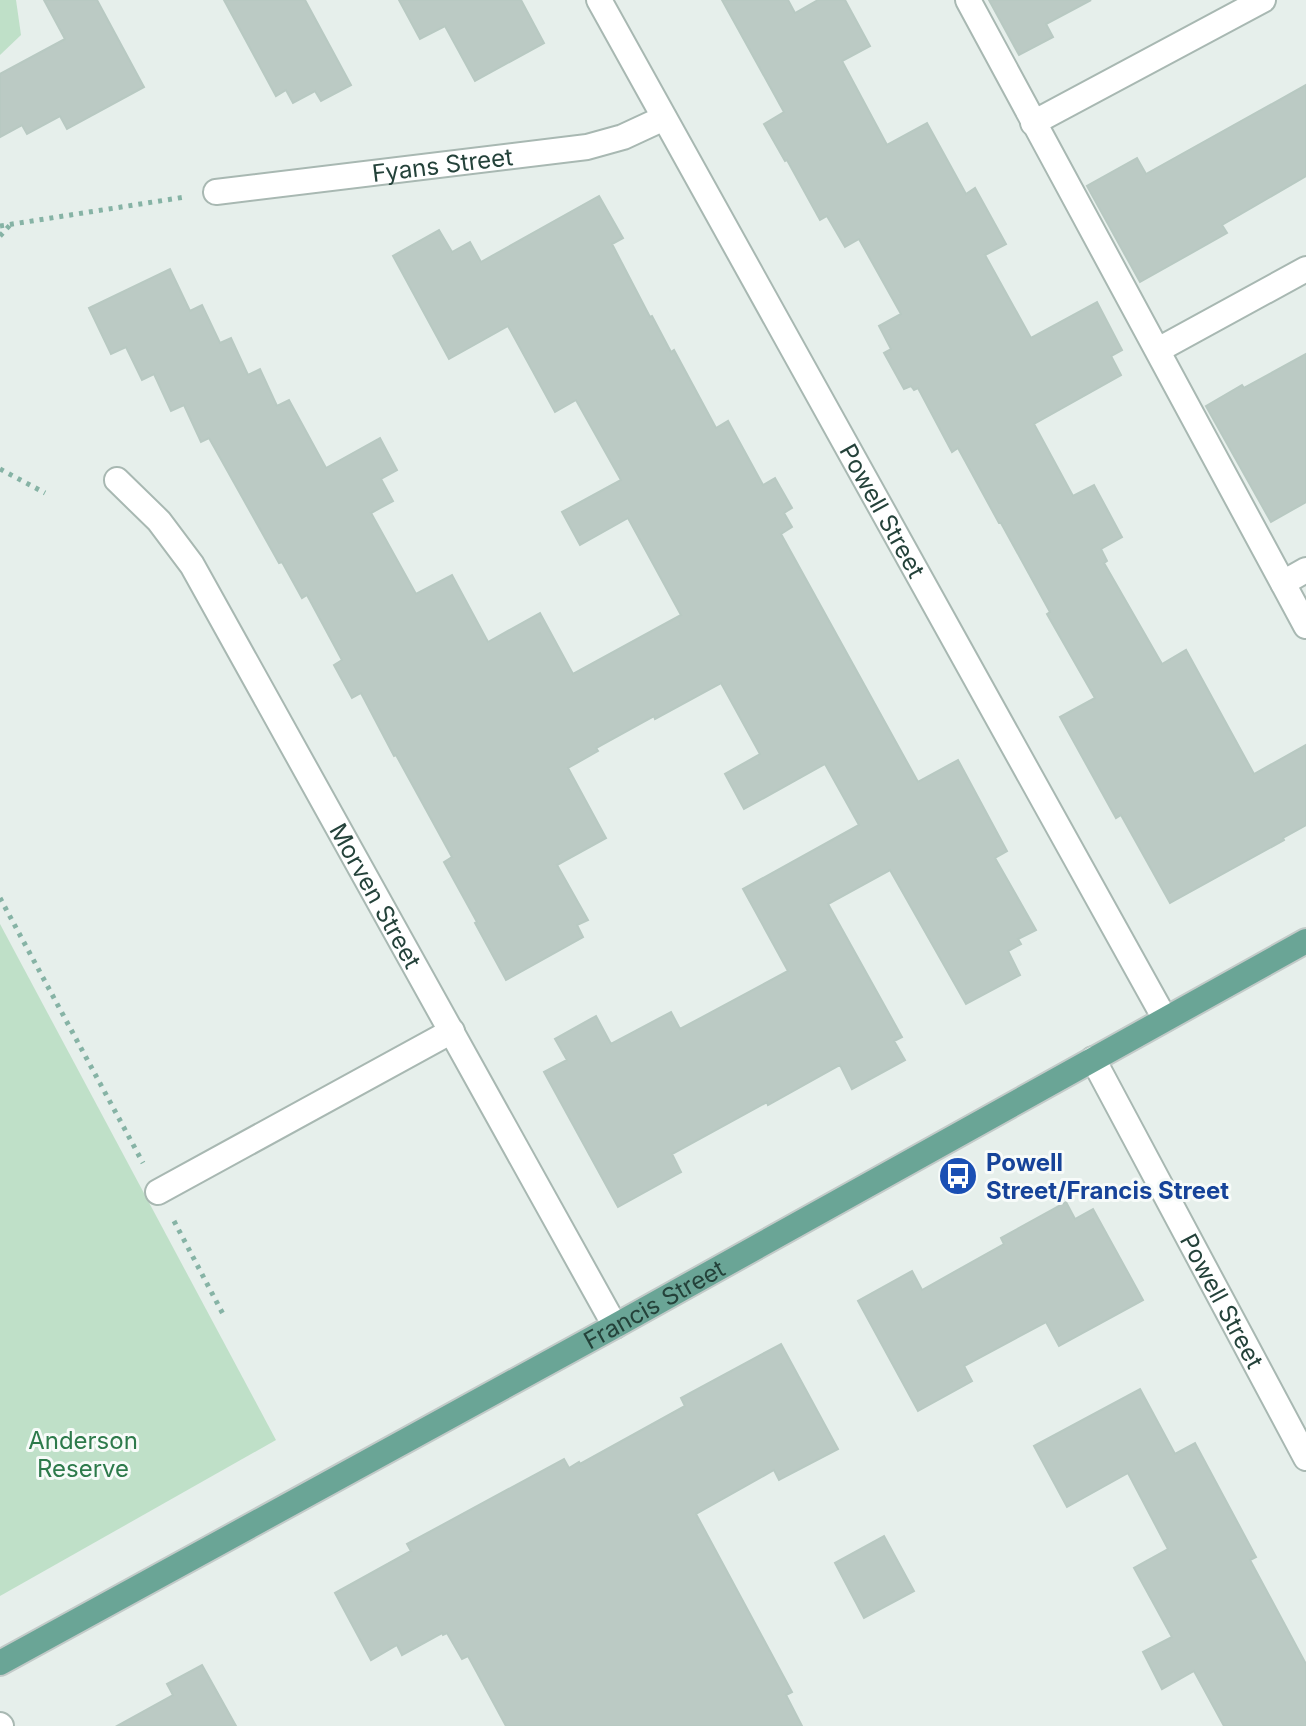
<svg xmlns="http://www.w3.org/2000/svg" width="1306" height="1726" font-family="Inter,sans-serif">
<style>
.green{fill:#bfe0c8}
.building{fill:#bbcac4;stroke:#b8c9c2;stroke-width:2}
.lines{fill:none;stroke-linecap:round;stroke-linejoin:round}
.minor-casing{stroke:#a8b8b2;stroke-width:28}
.major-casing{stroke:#c2cac8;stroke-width:28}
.path{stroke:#86b3a5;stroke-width:5;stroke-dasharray:4 6;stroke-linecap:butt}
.minor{stroke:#fff;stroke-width:24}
.major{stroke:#6aa596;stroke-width:24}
.labels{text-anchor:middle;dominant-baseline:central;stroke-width:6;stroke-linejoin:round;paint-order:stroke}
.street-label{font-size:24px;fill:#24423a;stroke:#f7fbf9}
.transit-label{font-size:24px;font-weight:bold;fill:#164399;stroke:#f7fbf9;text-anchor:start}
.park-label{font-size:24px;fill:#2d7a4b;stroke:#f7fbf9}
</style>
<rect width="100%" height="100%" fill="#e6efeb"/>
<g class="green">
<polygon points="0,0 16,0 21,35 0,55"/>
<polygon points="0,924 276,1440 0,1596"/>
</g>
<g class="building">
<polygon points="44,0 97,0 144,87 67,129 60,116 27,134 22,125 0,137 0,74 65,39"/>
<polygon points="224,0 305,0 351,85 321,101 315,91 293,103 286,90 276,96"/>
<polygon points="399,0 521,0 544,43 475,81 445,26 420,39"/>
<polygon points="722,0 788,0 795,13 818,0 845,0 870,46 842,61 887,145 927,123 966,194 975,188 1006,244 985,255 1031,338 1097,302 1122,350 1111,356 1121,375 1034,424 1073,496 1094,485 1122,537 1101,549 1107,561 1104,563 1162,664 1186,650 1254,774 1306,745 1306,825 1283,838 1284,840 1170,903 1121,815 1116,818 1060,717 1095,698 1047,614 1050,612 1001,523 999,523 958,448 952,452 918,388 914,390 911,386 904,389 884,353 891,349 879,326 901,314 859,239 845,247 827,216 820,220 787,160 785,161 764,124 784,112"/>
<polygon points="989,0 1091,0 1046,24 1053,37 1019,55"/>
<polygon points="1306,85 1306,176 1222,225 1227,233 1140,282 1087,186 1137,158 1146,174"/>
<polygon points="599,196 623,238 612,244 650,317 652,316 671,352 674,350 716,428 728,421 763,485 775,478 792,508 784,513 792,527 781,534 918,782 958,760 1007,851 995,858 1036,930 1018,939 1021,944 1008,951 1020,975 966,1004 890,870 828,904 902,1037 894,1041 905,1060 852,1089 840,1065 768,1105 767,1102 672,1154 681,1172 618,1207 544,1072 567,1060 555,1039 596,1016 611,1044 671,1012 680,1029 788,971 743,889 859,825 825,764 744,809 725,774 760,754 721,683 655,719 654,716 596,748 598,751 568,768 606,838 557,865 588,920 577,925 583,937 506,980 475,923 477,922 444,862 452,857 396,755 394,756 361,693 352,698 334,665 342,660 307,595 302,598 282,562 279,563 209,438 201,442 184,405 171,411 154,374 142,380 126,347 111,354 89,308 170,269 190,311 202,305 220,343 231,338 248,375 260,369 277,406 289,400 326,468 380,438 397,470 381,479 393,501 371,513 416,594 452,575 488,642 540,613 573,674 681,615 628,518 580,545 562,512 621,480 576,400 555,412 508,326 449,359 393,256 439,230 452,252 470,242 481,262"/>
<polygon points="1306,354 1306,502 1271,522 1206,406 1242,385 1244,388"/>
<polygon points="1066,1202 1075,1219 1093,1209 1143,1300 1059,1346 1046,1322 964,1366 972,1381 918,1411 858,1301 912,1271 922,1290 1004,1244 1001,1238"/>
<polygon points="781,1344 838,1449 779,1480 774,1470 696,1514 792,1692 786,1695 802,1726 506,1726 468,1656 462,1659 447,1633 443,1635 442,1633 402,1655 397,1645 371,1660 335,1593 411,1551 407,1544 564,1459 569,1468 579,1462 580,1464 685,1406 681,1398"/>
<polygon points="1140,1389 1175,1454 1195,1443 1256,1557 1250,1560 1306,1664 1306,1726 1224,1726 1194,1671 1162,1689 1143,1652 1172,1637 1134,1568 1168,1549 1128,1473 1067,1507 1034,1446"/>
<polygon points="884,1536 914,1591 864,1618 835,1563"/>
<polygon points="202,1665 236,1726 117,1726 173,1695 167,1684"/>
</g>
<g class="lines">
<defs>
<g id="minor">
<path id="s1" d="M599 0 1165 1019"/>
<polyline points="968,0 1306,626"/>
<polyline points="1033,123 1263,0"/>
<path id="s2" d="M216 192 587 147 623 137 664 118"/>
<polyline points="1158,350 1306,269"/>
<path id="s3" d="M117 480 159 521 192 565 615 1326"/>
<polyline points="1283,583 1306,570"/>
<path id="s4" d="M1093 1059 1306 1458"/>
<polyline points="158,1192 452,1031"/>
<polyline points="0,1725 1,1726"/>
</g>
<g id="major">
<path id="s5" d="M0 1663 615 1326 1306 941"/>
</g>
</defs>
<use href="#minor" class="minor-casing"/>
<use href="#major" class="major-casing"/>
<g class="path">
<polyline points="0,226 185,197"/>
<polyline points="0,236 10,225"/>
<polyline points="0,469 45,493"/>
<polyline points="0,898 143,1163"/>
<polyline points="174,1221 224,1316"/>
</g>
<use href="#minor" class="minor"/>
<use href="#major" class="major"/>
</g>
<defs>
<symbol id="bus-disc" viewBox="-11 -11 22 22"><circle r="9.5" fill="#1a4fb4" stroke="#f7fbf9"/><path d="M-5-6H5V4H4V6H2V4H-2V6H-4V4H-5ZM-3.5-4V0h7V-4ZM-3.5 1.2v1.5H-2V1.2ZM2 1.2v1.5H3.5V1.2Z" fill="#fff"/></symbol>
</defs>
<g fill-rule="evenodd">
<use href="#bus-disc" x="936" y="1154" width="44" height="44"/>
</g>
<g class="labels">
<g class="street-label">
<text stroke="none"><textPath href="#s2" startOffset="228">Fyans Street</textPath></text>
<text stroke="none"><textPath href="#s1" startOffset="584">Powell Street</textPath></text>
<text stroke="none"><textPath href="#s3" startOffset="492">Morven Street</textPath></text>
<text stroke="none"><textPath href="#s4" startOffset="274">Powell Street</textPath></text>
<text stroke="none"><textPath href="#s5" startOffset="746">Francis Street</textPath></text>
</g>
<g class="transit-label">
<text x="986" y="1162">Powell<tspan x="986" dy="28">Street/Francis Street</tspan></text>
</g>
<g class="park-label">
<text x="83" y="1440">Anderson<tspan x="83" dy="28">Reserve</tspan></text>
</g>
</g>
</svg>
